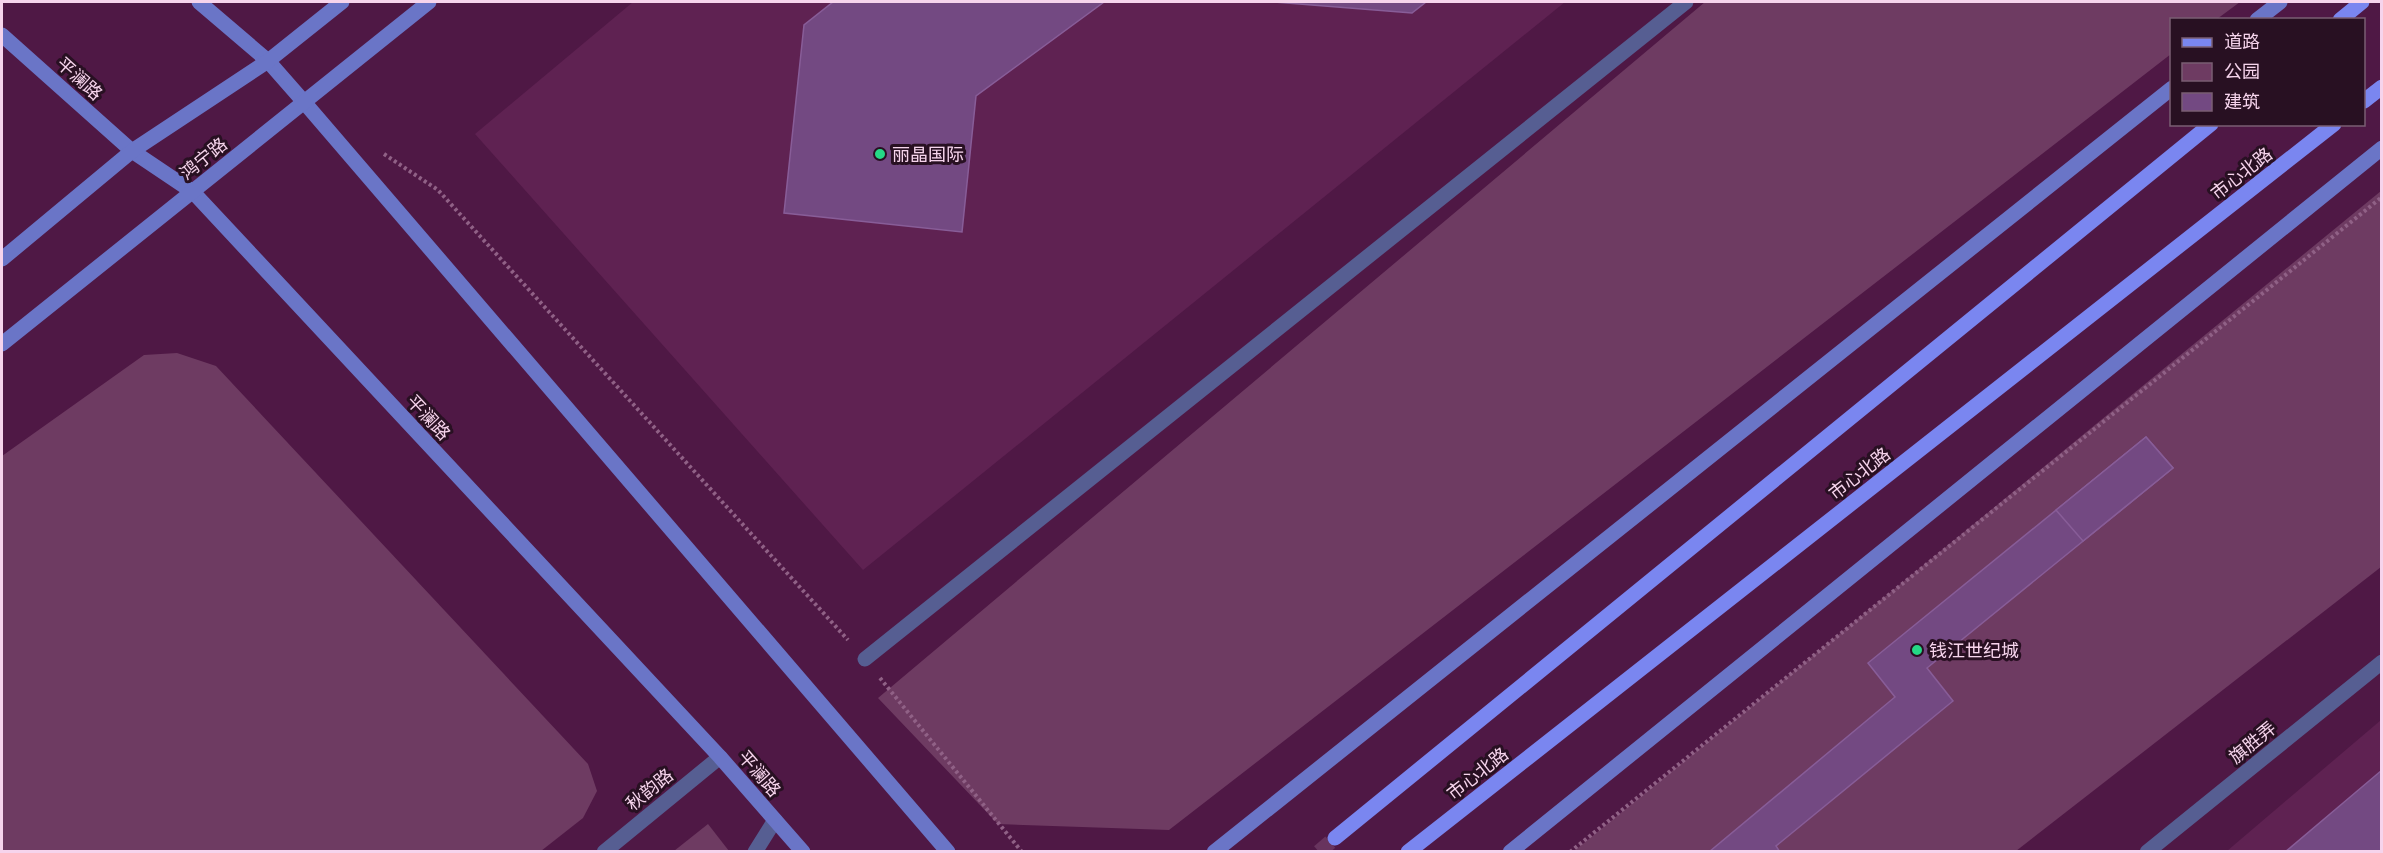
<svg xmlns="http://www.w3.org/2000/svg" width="2383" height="853" font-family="'Open Sans','Noto Sans SC',sans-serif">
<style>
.built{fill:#5f2252}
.green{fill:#6e3b62}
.building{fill:#734982;stroke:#885d98;stroke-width:1.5}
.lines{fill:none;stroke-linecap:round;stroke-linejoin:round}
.primary-tunnel{stroke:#68345e;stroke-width:15;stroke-dasharray:15 8;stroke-linecap:butt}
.path{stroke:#906186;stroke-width:4;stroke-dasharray:3 3;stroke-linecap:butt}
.street{stroke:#565e92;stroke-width:15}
.secondary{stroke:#6a75c7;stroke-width:15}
.primary{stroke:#7a86f0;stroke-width:15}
.poi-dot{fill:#25d886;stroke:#281022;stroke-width:2}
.labels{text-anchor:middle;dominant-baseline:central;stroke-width:6;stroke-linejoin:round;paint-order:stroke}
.street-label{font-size:18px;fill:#f6d4ec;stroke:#281022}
.poi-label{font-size:18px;fill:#f6d4ec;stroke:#281022;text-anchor:start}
</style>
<rect width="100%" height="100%" fill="#4f1845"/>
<g class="built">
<polygon points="633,2 1565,2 863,570 475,134"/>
<polygon points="2381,720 2381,851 2227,851"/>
</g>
<g class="green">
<polygon points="1705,2 2240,2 2217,19 2172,20 2171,54 1169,830 998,824 878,698"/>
<polygon points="2381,191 2381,567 2016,851 1573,852"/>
<polygon points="177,353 216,366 588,764 597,791 583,818 541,851 2,851 2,456 144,355"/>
<polygon points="708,824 729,851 674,851"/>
</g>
<g class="building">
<polygon points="833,2 1104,2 976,96 962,232 784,213 804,25"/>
<polygon points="1274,2 1426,2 1412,13"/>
<polygon points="2146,437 2173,468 1927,668 1953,701 1776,846 1780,852 1709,852 1895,697 1868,663"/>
<polygon points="2146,437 2173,468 2083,541 2056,510"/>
<polygon points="2382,770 2382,852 2285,852"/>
</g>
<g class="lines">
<polyline class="primary-tunnel" points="1319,852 1335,838"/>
<g class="path">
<polyline points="384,154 438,190 848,640"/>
<polyline points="880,678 1022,852"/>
<polyline points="1570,852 2382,197"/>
</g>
<g class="street">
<polyline points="865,659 1686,2"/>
<polyline points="604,852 720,757"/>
<polyline points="755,852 775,820"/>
<polyline points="2147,852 2382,662"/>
</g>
<g class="secondary">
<polyline points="199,2 268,61 304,102 948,852"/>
<polyline points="2257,20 2280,2"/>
<polyline points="2,35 132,151 193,192 720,757 803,852"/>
<polyline points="2,259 132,151 268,61 342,2"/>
<polyline points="2,344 429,2"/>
<polyline points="1214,852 2172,88"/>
<polyline points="1510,852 2382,148"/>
</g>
<g class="primary">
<polyline points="2340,20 2362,2"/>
<polyline points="2364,101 2382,87"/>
<polyline points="1335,838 2211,124"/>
<polyline points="1408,852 2334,124"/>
</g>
</g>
<g class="poi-dot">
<circle cx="880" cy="154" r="6"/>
<circle cx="1917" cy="650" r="6"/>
</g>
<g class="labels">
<g class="street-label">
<text transform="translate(80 78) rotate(42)">平澜路</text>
<text transform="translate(203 158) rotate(-39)">鸿宁路</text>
<text transform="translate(2241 173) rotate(-38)">市心北路</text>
<text transform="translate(429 417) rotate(47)">平澜路</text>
<text transform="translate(1859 473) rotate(-38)">市心北路</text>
<text transform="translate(2252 742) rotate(-39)">旗胜弄</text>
<text transform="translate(760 773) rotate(49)">平澜路</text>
<text transform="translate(1477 773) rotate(-38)">市心北路</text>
<text transform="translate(649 789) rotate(-39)">秋韵路</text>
</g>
<g class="poi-label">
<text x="892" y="154">丽晶国际</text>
<text x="1929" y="650">钱江世纪城</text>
</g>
</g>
<rect width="2383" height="853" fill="none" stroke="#f6d4ec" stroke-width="6"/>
<rect x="2170" y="18" width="195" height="108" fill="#281022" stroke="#7a5e73" stroke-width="1.5"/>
<rect x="2182" y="38" width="30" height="9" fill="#7a86f0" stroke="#7a5e73" stroke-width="1.5"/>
<text x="2224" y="48" font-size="18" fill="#f6d4ec">道路</text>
<rect x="2182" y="63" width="30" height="18" fill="#6e3b62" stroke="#7a5e73" stroke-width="1.5"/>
<text x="2224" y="78" font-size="18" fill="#f6d4ec">公园</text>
<rect x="2182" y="93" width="30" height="18" fill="#734982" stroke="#7a5e73" stroke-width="1.5"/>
<text x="2224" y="108" font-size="18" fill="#f6d4ec">建筑</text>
</svg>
